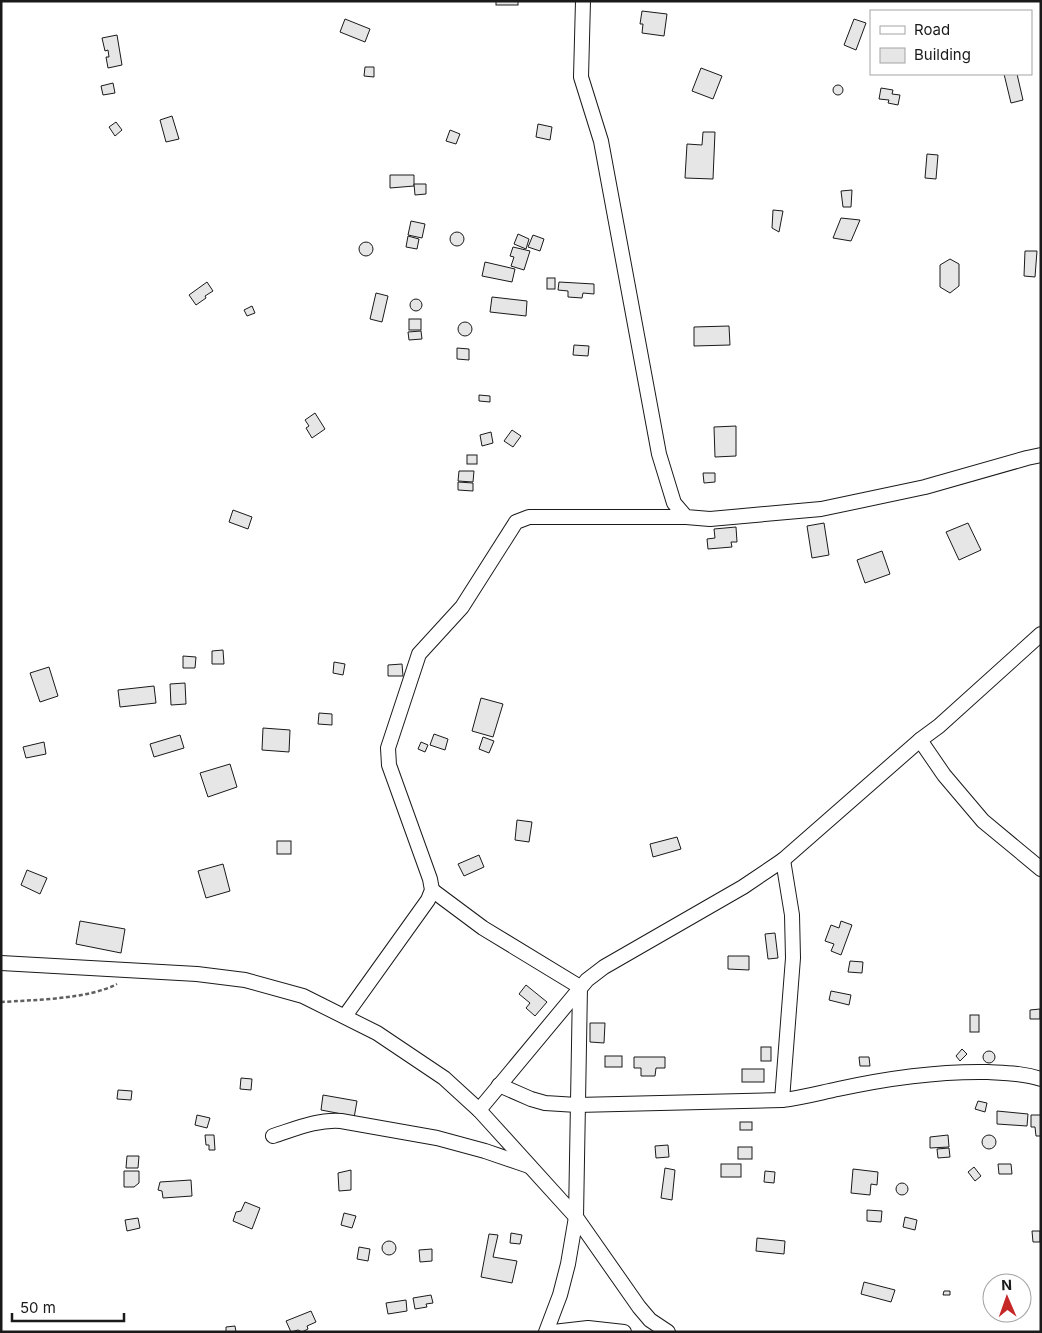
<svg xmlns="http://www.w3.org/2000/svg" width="1042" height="1333" font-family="Inter,sans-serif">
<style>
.building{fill:#e6e6e6;stroke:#1a1a1a}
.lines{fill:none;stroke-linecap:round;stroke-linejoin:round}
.minor-casing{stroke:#1a1a1a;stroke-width:16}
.path{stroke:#5f5f5f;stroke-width:2.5;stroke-dasharray:4 2.5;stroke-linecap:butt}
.minor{stroke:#fff;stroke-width:14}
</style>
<rect width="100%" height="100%" fill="#fff"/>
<g class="building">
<rect x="496" y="1" width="22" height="4"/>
<polygon points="642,11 667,14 664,36 642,33 643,24 640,24"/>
<polygon points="345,19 370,29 365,42 340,32"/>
<polygon points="854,19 866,23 856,50 844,45"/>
<polygon points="117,35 122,65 108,68 106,57 109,57 108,50 105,51 102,38"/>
<polygon points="365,67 374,67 374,77 364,76"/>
<polygon points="701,68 722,76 713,99 692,91"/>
<polygon points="1004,74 1017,74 1023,100 1011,103"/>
<polygon points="113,83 115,93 103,95 101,86"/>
<circle cx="838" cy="90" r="5"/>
<polygon points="881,88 893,90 892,94 900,95 898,105 888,103 889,100 879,99"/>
<polygon points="172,116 179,139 166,142 160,120"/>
<polygon points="116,122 122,130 115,136 109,127"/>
<polygon points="538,124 552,127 550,140 536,137"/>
<polygon points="450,130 460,134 456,144 446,141"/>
<polygon points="703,132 715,132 713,179 685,178 687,144 702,145"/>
<polygon points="927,154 938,155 936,179 925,178"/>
<polygon points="390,175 414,175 414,186 390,188"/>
<polygon points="414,184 426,184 426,194 415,195"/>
<polygon points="852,190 851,207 843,207 841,191"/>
<polygon points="773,210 783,211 779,232 772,228"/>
<polygon points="841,218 860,220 851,241 833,238"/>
<polygon points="411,221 425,224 422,238 408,235"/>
<circle cx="457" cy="239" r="7"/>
<polygon points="518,234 529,239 526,249 514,244"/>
<polygon points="533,235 544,239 540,251 528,247"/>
<polygon points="408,236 419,239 417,249 406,247"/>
<circle cx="366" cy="249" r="7"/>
<polygon points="513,247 530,251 524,270 511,266 514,257 510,256"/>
<polygon points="1025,251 1037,251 1035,277 1024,276"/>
<polygon points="950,259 959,264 959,286 950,293 940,287 940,265"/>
<polygon points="485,262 515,269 512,282 482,276"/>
<rect x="547" y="278" width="8" height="11"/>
<polygon points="207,282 213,291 205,296 206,298 196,305 189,295"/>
<polygon points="559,282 594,284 594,294 583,293 582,298 568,297 568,291 558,290"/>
<polygon points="376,293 388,296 382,322 370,319"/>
<polygon points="492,297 527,301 526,316 490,312"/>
<circle cx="416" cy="305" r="6"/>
<polygon points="252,306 255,313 247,316 244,310"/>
<rect x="409" y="319" width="12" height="11"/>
<circle cx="465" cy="329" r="7"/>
<polygon points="729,326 730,345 694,346 694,327"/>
<polygon points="421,331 422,339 409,340 408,332"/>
<polygon points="574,345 589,346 588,356 573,355"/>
<polygon points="457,348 469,349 469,360 457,359"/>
<polygon points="479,395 490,396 490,402 479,401"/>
<polygon points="315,413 325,429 312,438 306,428 309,426 305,420"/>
<polygon points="736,426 736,456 715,457 714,427"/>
<polygon points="512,430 521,436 513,447 504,441"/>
<polygon points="491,432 493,443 482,446 480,435"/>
<rect x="467" y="455" width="10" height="9"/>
<polygon points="459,471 474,471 473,482 458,481"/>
<polygon points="703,473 715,473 715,482 704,483"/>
<polygon points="458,482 473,483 473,491 458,490"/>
<polygon points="233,510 252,517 248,529 229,522"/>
<polygon points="824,523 829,555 812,558 807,526"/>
<polygon points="968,523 981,550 959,560 946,532"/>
<polygon points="736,527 737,542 731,542 732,547 708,549 707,539 715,538 714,529"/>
<polygon points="882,551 890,574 865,583 857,560"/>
<polygon points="223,650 224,664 212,664 212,651"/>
<polygon points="183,656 196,657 195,668 183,668"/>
<polygon points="334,662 345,664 343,675 333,673"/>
<polygon points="402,664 403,676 388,676 388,665"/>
<polygon points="49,667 58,696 40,702 30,673"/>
<polygon points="185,683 186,704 171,705 170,684"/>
<polygon points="154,686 156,703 120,707 118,690"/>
<polygon points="481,698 503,704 493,737 472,731"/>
<polygon points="319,713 332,714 332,725 318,724"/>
<polygon points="263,728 290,730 289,752 262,750"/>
<polygon points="434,734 448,739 445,750 430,745"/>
<polygon points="180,735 184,748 154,757 150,744"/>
<polygon points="483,737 494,741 489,753 479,749"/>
<polygon points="44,742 46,754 26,758 23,747"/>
<polygon points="421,742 428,745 425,752 418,749"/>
<polygon points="230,764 237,787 208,797 200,773"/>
<polygon points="517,820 532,822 529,842 515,840"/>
<polygon points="677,837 681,849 653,857 650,844"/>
<rect x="277" y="841" width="14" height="13"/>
<polygon points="479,855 484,867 464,876 458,864"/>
<polygon points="223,864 230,891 206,898 198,871"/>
<polygon points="27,870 47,878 40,894 21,885"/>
<polygon points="80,921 125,929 121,953 76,944"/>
<polygon points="841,921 852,925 841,955 831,951 834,944 825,941 831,925 839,928"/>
<polygon points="775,933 778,958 768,959 765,934"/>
<polygon points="728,956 749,956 749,970 728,969"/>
<polygon points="850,961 863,962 862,973 848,972"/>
<polygon points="526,985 547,1002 535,1016 526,1008 530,1003 519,994"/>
<polygon points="831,991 851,995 849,1005 829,1000"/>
<polygon points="1040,1009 1040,1019 1030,1019 1030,1010"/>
<rect x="970" y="1015" width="9" height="17"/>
<polygon points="590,1023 605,1023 604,1043 590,1042"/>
<rect x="761" y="1047" width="10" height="14"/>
<polygon points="962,1049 967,1054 960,1061 956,1056"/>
<circle cx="989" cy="1057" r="6"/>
<rect x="605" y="1056" width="17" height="11"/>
<polygon points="634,1057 665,1057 665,1068 656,1068 655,1076 641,1076 641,1068 634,1068"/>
<polygon points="859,1057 869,1057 870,1066 860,1066"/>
<rect x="742" y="1069" width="22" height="13"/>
<polygon points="241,1078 252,1079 251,1090 240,1089"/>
<polygon points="118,1090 132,1091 131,1100 117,1099"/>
<polygon points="323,1095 357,1101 354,1118 342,1116 342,1114 321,1110"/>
<polygon points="978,1101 987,1103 985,1112 975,1109"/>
<polygon points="997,1111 1028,1114 1027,1126 997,1124"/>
<polygon points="197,1115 210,1118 207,1128 195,1125"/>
<polygon points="1031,1115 1041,1115 1041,1136 1036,1136 1035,1127 1031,1127"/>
<rect x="740" y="1122" width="12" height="8"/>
<circle cx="989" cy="1142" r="7"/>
<polygon points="205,1135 214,1135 215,1150 209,1150 209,1145 206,1145"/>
<polygon points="948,1135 949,1147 930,1148 930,1137"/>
<polygon points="668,1145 669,1157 656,1158 655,1146"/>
<rect x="738" y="1147" width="14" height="12"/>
<polygon points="949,1148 950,1157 938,1158 937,1149"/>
<polygon points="127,1156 139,1156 138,1168 126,1168"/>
<rect x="721" y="1164" width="20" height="13"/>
<polygon points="998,1164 1011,1164 1012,1174 999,1174"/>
<polygon points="974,1167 981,1176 975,1181 968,1172"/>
<polygon points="665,1168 675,1170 672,1200 661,1198"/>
<polygon points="853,1169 878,1172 877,1185 871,1184 870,1195 851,1193"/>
<polygon points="351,1170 351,1190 339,1191 338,1173"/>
<polygon points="124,1171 139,1171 139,1183 134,1187 124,1187"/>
<polygon points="765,1171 775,1172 774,1183 764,1182"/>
<polygon points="191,1180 192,1196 163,1198 162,1191 158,1190 160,1182"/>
<circle cx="902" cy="1189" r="6"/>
<polygon points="245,1202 260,1208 252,1229 233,1221 236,1212 241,1211"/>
<polygon points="867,1210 882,1211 881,1222 867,1221"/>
<polygon points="344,1213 356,1216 352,1228 341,1225"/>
<polygon points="905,1217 917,1220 915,1230 903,1227"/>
<polygon points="138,1218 140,1228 127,1231 125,1220"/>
<polygon points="1032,1231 1040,1231 1040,1242 1033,1242"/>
<polygon points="511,1233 522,1235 520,1244 510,1243"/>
<polygon points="489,1234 498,1235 493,1257 517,1261 512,1283 481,1277"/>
<polygon points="757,1238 785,1241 784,1254 756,1251"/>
<circle cx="389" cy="1248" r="7"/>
<polygon points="359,1247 370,1249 368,1261 357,1259"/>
<polygon points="432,1249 432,1261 420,1262 419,1250"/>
<polygon points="864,1282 895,1290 891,1302 861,1294"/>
<polygon points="944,1291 950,1291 950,1295 943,1295"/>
<polygon points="431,1295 433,1303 426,1304 427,1307 415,1309 413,1298"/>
<polygon points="406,1300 407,1311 388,1314 386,1303"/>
<polygon points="311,1311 316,1322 307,1326 308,1329 302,1332 298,1330 291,1332 286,1321"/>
<polygon points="235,1326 236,1332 226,1332 226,1327"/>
</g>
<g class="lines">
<defs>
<g id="minor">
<polyline points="583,1 581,77 601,141 659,454 674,503 686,517 710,519 821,509 925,487 1027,458 1041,455"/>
<polyline points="920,740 944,775 983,821 1041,869"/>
<polyline points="432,890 483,928 580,987"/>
<polyline points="1,963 197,974 245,980 303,996 377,1033 444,1078 479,1110 576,1217 639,1307 650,1320 668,1332"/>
<polyline points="345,1016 428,900 432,890 430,879 389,765 388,748 419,654 462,607 516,522 529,517 686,517"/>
<path d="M499 1085 531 1099 545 1103 577 1105 782 1100C801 1098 819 1093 838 1089 888 1078 937 1071 988 1072 1005 1073 1024 1073 1041 1079"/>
<polyline points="782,1100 793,958 792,915 783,860"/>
<polyline points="479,1110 587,980 604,967 743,887 783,860 920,740 939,726 1041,634"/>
<path d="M273 1136C295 1129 318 1119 341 1121L437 1138 485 1151 529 1166"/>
<polyline points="546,1332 560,1295 568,1264 576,1217 580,987"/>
<polyline points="553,1332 588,1328 624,1332"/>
</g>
</defs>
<use href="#minor" class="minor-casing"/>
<path class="path" d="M1 1002C34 1000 89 999 117 984"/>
<use href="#minor" class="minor"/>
</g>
<rect width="1042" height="1333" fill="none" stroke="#1a1a1a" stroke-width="5"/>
<rect x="870" y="10" width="162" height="65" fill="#ffffff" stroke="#a3a3a3"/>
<rect x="880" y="26" width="25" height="8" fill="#ffffff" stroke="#a3a3a3"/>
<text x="914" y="35" font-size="15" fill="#1a1a1a">Road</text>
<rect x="880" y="48" width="25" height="15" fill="#e6e6e6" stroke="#a3a3a3"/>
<text x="914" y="60" font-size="15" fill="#1a1a1a">Building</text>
<g transform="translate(1007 1298) rotate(358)"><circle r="24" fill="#ffffff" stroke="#a3a3a3"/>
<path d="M0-4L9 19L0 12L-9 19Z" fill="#c62828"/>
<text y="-8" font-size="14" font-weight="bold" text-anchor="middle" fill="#1a1a1a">N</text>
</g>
<path d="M12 1313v8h112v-8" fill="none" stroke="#1a1a1a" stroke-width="2.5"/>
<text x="20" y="1313" font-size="15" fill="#1a1a1a" stroke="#ffffff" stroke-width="4" paint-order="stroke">50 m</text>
</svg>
